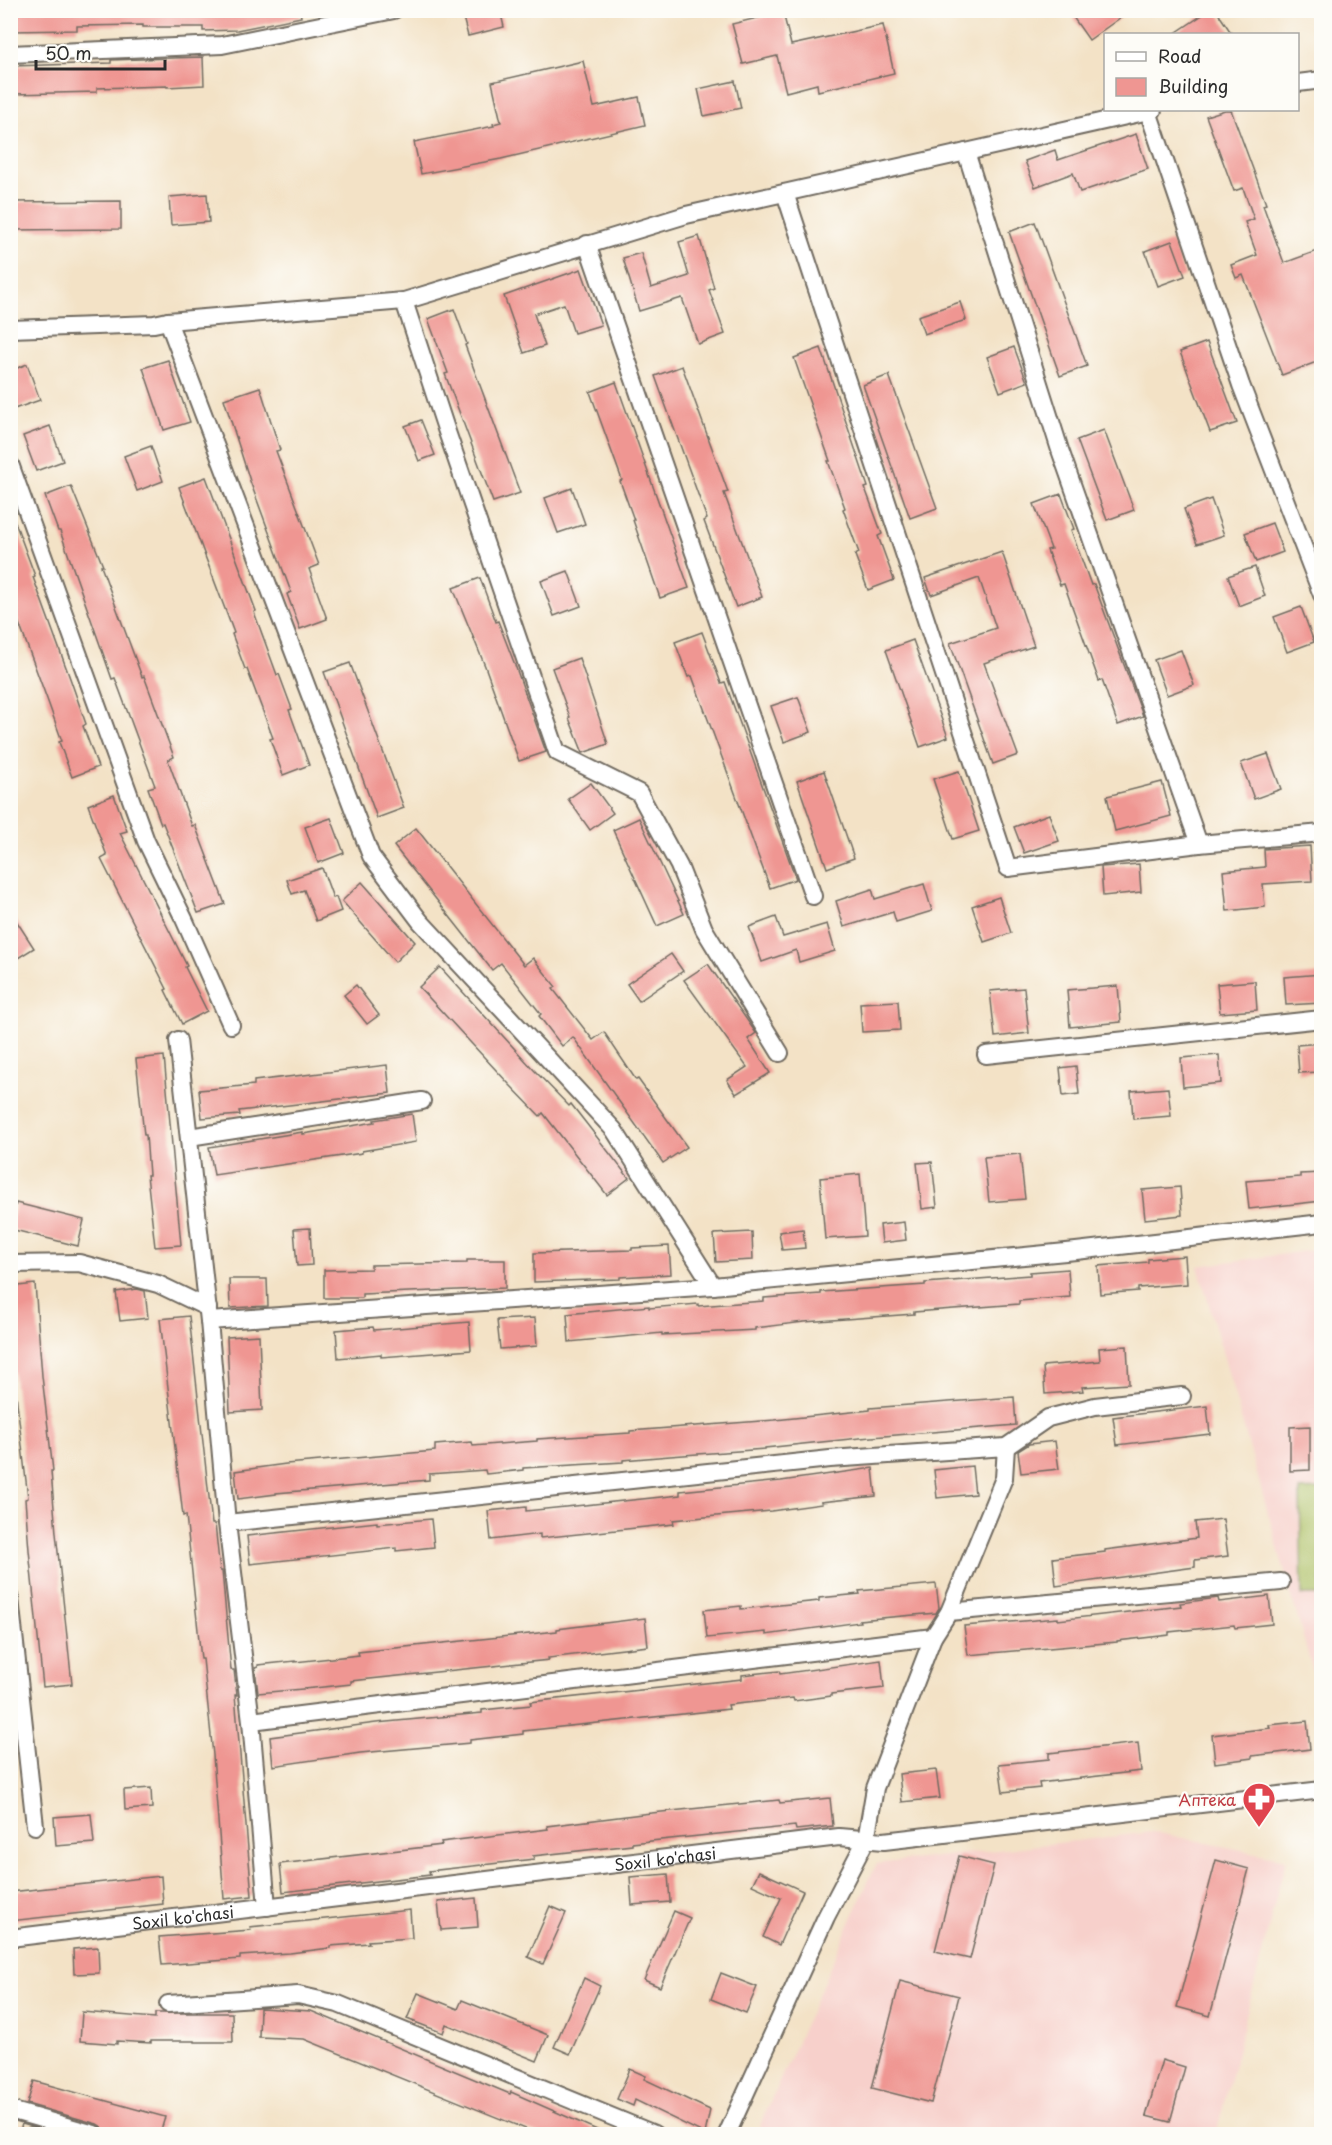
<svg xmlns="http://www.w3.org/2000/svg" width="1332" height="2145" font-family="'Playpen Sans',sans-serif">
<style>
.built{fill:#f7d0cb}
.green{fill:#acbf63;stroke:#6c7547;stroke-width:1.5}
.building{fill:#ef9692}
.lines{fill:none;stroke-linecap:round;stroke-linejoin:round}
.street-casing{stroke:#716b61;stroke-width:20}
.street{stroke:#fff;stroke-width:16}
.labels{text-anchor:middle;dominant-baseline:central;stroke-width:4.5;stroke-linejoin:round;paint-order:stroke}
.health-label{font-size:16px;fill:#be3a42;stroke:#fdfcf7;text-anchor:end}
.street-label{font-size:16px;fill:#2b2b2b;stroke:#fdfcf7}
</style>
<rect width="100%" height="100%" fill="#fdfcf7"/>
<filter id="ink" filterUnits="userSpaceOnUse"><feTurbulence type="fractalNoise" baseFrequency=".0167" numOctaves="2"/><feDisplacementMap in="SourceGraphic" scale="12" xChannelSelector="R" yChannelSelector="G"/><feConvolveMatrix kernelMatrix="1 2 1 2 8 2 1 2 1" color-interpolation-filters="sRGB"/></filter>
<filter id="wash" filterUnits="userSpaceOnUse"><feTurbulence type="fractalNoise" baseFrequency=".008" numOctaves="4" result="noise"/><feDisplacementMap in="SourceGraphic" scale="24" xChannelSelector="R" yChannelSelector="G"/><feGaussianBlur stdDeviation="1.35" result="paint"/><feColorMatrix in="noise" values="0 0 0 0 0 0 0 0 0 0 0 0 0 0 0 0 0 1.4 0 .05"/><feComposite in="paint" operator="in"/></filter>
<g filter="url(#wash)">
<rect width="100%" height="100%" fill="#f3e2c6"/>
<g class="built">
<polygon points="1321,1249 1321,1700 1198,1266"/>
<polygon points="1153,1832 1286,1859 1216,2134 756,2134 876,1864"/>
</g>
<polygon class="green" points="1321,1489 1321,1595 1302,1595 1300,1490"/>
<g id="blocks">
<g class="building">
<polygon points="10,10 300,10 301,17 237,30 203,31 203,27 143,27 143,25 77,26 77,30 10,31"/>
<polygon points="461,10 500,10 504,27 468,36"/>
<polygon points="1068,10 1131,10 1089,40"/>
<polygon points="1210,10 1216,10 1232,34 1174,34"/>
<polygon points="783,12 791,45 883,25 894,73 818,91 817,84 786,92 777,56 743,64 732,24"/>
<polygon points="203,57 204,85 167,87 167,86 97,88 97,92 13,94 12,66 111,63 111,60"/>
<polygon points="583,61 594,107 639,97 645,125 501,159 421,174 414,142 494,126 493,124 501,122 492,82"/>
<polygon points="735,81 741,108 704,116 698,89"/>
<polygon points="1225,110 1231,110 1266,204 1263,205 1284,263 1322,249 1322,360 1282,375 1243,275 1236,278 1231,265 1257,255 1245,222 1254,219 1243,188 1234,191 1206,116"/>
<polygon points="1136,134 1148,169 1080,192 1073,173 1035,187 1025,161 1055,150 1058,160"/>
<polygon points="207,194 209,222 171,225 169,197"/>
<polygon points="121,201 121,229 10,230 10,202"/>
<polygon points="1035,222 1087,366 1060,376 1009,232"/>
<polygon points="699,236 714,288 709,290 725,334 698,344 682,298 639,311 623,258 641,253 651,288 689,276 679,242"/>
<polygon points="1172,241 1185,276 1158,286 1145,251"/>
<polygon points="581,269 601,325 574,333 564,304 534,314 545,346 524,353 504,296"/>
<polygon points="960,302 966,320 924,334 918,316"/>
<polygon points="454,309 467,344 465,345 520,493 493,502 445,374 448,373 428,319"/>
<polygon points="1207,342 1237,423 1210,432 1180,352"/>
<polygon points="1014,347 1027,382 1000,392 987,357"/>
<polygon points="821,348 868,487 865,488 882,534 878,536 894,580 868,590 855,555 859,553 843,509 845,508 828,461 830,461 794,358"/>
<polygon points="168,360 190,422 164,430 143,368"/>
<polygon points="27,364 40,400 14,409 10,401 10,371"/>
<polygon points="682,366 728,492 724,493 762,597 736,607 704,521 707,519 655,376"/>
<polygon points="889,375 937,508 910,518 863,385"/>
<polygon points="616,382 689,588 660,598 633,520 634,520 620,481 622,480 590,392"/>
<polygon points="260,387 280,450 276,451 319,565 309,569 327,619 300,629 287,594 291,592 250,481 224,399"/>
<polygon points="421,420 435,455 419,461 405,426"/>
<polygon points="50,426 63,461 36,471 23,436"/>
<polygon points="1104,430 1134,510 1107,520 1077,440"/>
<polygon points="151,446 163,481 137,491 124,456"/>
<polygon points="206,477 256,611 254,612 277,675 279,674 292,709 289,710 309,765 283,775 270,739 273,738 247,669 245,669 232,634 234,633 179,487"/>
<polygon points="71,486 103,566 101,566 142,677 144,676 174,757 168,760 192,826 195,825 225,904 198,913 163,823 161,824 148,788 155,786 115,678 112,679 60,531 58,531 45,496"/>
<polygon points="572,488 585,524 558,533 545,498"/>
<polygon points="1061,494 1074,529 1071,530 1091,585 1094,584 1143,716 1118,725 1102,680 1099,681 1064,584 1060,585 1047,550 1051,549 1034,504"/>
<polygon points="1211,499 1224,535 1197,544 1184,509"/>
<polygon points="10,514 12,514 35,576 33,577 71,681 86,724 83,726 98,767 72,777 59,742 62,741 47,699 10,599"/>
<polygon points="1272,523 1283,552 1256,562 1245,533"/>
<polygon points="1002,552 1034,646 984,663 1018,755 993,764 950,643 996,628 979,578 931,595 925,578"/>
<polygon points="1255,567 1265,596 1239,606 1228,576"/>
<polygon points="568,571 581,606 554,616 541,581"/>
<polygon points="480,578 496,622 498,621 515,665 546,752 519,761 485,666 453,588"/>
<polygon points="1301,607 1314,642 1287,652 1274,617"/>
<polygon points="702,632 721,683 725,682 796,879 770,888 692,676 688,677 675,642"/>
<polygon points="913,640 948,737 920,747 886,650"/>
<polygon points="1181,650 1194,685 1167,695 1154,660"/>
<polygon points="579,658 608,744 583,753 569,718 570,717 552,668"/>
<polygon points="350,663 404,808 377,818 324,672"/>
<polygon points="798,697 811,732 784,742 771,706"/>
<polygon points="1268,754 1281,789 1254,799 1241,763"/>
<polygon points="824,771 854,858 827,868 797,781"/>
<polygon points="959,771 979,831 953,839 933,779"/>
<polygon points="1162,782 1171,816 1115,831 1107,796"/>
<polygon points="591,783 613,813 590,830 568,799"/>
<polygon points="114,795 127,831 120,833 187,966 185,967 207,1011 182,1024 165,990 167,989 101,859 107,856 88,805"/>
<polygon points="1049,814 1059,841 1024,853 1014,827"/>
<polygon points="331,818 344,853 318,863 305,827"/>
<polygon points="639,818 684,914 657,926 613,830"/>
<polygon points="416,828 524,965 533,958 556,987 553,989 593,1040 604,1032 636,1080 638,1079 687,1147 663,1163 573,1037 562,1046 539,1016 541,1014 501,963 492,970 394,846"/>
<polygon points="1310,846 1312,881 1263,884 1265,907 1227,911 1223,871 1265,867 1264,849"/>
<polygon points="1139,864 1141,892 1103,896 1101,867"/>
<polygon points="322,868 333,898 336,897 341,911 316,921 304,890 292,894 287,880"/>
<polygon points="362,882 415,942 395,962 342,901"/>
<polygon points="924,884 932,911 896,922 893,912 844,927 836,901 872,889 875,899"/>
<polygon points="999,897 1011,933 984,942 972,906"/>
<polygon points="10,911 34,948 18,958 10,946"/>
<polygon points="776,917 783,937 827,924 835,951 799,962 796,950 762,962 749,927"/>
<polygon points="671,954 683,971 639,1001 627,984"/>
<polygon points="708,964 756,1033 748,1039 770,1073 736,1094 727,1080 747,1067 684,980"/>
<polygon points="440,967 534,1070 569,1106 571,1104 629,1178 607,1195 543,1113 540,1116 509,1084 419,987"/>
<polygon points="1322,974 1322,1003 1286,1005 1284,977"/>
<polygon points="1255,981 1257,1010 1220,1013 1217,984"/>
<polygon points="356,985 379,1015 367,1024 344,995"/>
<polygon points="1118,986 1121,1022 1070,1027 1067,990"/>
<polygon points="1024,988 1029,1033 995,1037 990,991"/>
<polygon points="898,1001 900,1030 862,1032 860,1003"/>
<polygon points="1322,1043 1322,1072 1299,1073 1297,1045"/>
<polygon points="1219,1055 1221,1083 1183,1087 1181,1058"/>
<polygon points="164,1056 181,1245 155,1247 147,1175 149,1175 146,1135 144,1135 136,1059"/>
<polygon points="387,1065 390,1093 239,1111 240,1115 202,1118 199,1090 254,1085 254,1081"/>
<polygon points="1076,1066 1079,1094 1063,1096 1060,1068"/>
<polygon points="1168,1088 1171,1116 1133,1119 1131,1091"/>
<polygon points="412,1114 416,1142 362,1151 362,1153 214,1175 209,1147 303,1132 303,1134 375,1122 374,1120"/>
<polygon points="1020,1154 1025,1199 989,1202 984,1157"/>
<polygon points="932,1162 937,1207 922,1209 917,1163"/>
<polygon points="1322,1173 1322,1201 1249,1209 1246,1181 1300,1177 1300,1174"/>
<polygon points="860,1174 865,1236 825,1239 820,1178"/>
<polygon points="1180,1187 1182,1215 1145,1219 1142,1190"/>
<polygon points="16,1203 84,1220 78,1246 10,1229"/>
<polygon points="904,1222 906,1240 882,1243 880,1225"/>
<polygon points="310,1228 312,1265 297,1266 294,1229"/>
<polygon points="803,1229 805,1248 782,1250 779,1232"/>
<polygon points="752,1232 753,1260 716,1262 714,1234"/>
<polygon points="669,1246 671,1274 620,1277 620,1279 534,1282 534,1253 632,1250 632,1248"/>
<polygon points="1185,1256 1187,1284 1138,1288 1138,1291 1100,1294 1098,1266 1148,1262 1148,1259"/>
<polygon points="467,1260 505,1260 505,1288 362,1294 362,1298 324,1298 324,1270 371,1269 371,1265 467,1263"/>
<polygon points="1068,1269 1070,1297 1019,1301 1019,1304 914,1312 914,1314 804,1322 755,1328 755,1330 662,1335 662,1333 569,1342 567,1314 649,1306 649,1308 698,1304 698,1306 764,1301 764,1298 821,1294 821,1292 925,1285 925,1283 1030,1275 1030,1272"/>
<polygon points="229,1279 267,1279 268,1306 230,1308"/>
<polygon points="35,1284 42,1376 53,1471 51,1471 56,1533 72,1684 43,1687 29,1550 25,1499 28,1498 10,1342 13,1341 10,1287"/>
<polygon points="137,1289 145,1291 148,1318 120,1321 116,1292"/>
<polygon points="189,1316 212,1524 215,1524 220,1571 222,1571 231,1670 234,1670 237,1695 235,1695 252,1896 224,1899 213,1755 203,1659 201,1659 186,1515 183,1516 160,1319"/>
<polygon points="535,1318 537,1346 500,1349 497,1320"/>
<polygon points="469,1322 471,1350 381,1357 381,1354 338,1358 336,1330 373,1327 374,1330"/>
<polygon points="259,1335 262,1410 230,1412 227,1337"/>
<polygon points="1127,1346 1129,1384 1082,1387 1083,1391 1045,1394 1043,1366 1100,1361 1099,1348"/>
<polygon points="1014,1397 1016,1425 860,1438 765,1448 765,1449 670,1456 623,1460 623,1462 523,1468 523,1470 486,1474 485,1470 429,1474 429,1480 276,1493 276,1494 238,1499 235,1471 286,1464 435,1451 435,1445 472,1442 473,1446 537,1441 537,1439 630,1433 630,1431 775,1420 870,1410 870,1408"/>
<polygon points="1207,1406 1210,1434 1117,1445 1113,1417"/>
<polygon points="1310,1426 1310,1470 1290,1471 1290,1427"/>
<polygon points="1055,1441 1059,1469 1021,1473 1018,1451 1029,1444"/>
<polygon points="972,1466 975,1494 937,1498 934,1470"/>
<polygon points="873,1468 876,1496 821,1502 822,1504 771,1511 673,1520 674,1524 540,1538 540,1534 491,1540 488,1511 526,1507 526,1511 575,1506 680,1495 680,1491 781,1481"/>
<polygon points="431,1519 434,1547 396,1551 396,1548 250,1564 247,1536 377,1522 377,1524"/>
<polygon points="1223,1519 1228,1556 1195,1560 1195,1567 1056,1586 1053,1558 1105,1552 1105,1550 1197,1538 1195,1522"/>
<polygon points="936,1584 939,1608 936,1613 859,1620 860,1622 766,1635 766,1632 707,1638 704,1610 741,1606 741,1609 819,1601 819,1598 860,1594 859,1591"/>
<polygon points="1269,1596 1272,1624 1235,1628 1234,1625 1169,1632 1169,1635 1117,1641 1117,1642 968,1655 964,1626 1058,1618 1058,1620 1181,1606 1180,1603 1218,1598 1219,1602"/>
<polygon points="645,1618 648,1646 548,1658 549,1660 351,1681 351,1684 314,1688 258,1693 255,1668 258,1667 258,1665 295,1661 295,1662 359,1655 358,1652 557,1631 557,1629"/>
<polygon points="881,1660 884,1688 831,1694 831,1696 794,1701 793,1698 728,1705 729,1709 523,1731 523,1734 470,1740 470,1743 360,1753 273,1766 270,1737 376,1723 482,1713 482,1710 531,1705 530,1702 742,1679 742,1675 779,1671 780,1674"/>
<polygon points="1307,1721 1310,1749 1252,1756 1252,1758 1215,1763 1212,1735 1270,1728 1269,1725"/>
<polygon points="1138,1743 1141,1771 1039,1783 1040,1788 1003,1792 999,1764 1049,1759 1049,1753"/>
<polygon points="936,1770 940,1798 902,1802 899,1774"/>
<polygon points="151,1788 152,1808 125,1810 124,1790"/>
<polygon points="830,1798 833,1826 796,1830 795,1826 632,1843 632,1845 533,1856 534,1859 429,1871 430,1875 283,1892 280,1864 442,1845 441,1842 548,1829 547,1826 642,1814 779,1800 780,1803"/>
<polygon points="91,1814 94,1843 56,1846 54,1817"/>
<polygon points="959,1856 994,1865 970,1959 935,1951"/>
<polygon points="1216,1860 1249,1869 1210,2016 1177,2007"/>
<polygon points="759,1871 803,1891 779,1945 763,1937 781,1898 752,1885"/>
<polygon points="668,1874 670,1902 632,1905 630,1877"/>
<polygon points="161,1876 163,1904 10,1921 10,1892"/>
<polygon points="476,1898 478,1927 441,1930 438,1902"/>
<polygon points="550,1906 566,1913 543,1964 528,1957"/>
<polygon points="410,1910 412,1938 368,1941 369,1943 330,1946 330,1948 290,1953 240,1956 240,1959 162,1965 159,1937 251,1930 250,1927"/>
<polygon points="674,1911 690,1918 660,1987 644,1980"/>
<polygon points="98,1947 99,1973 74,1974 73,1949"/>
<polygon points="721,1973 757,1987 746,2013 711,1999"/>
<polygon points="584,1978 600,1986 570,2054 554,2047"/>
<polygon points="900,1981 959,1996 931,2103 872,2088"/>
<polygon points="418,1993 458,2009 462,2000 548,2035 537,2061 446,2024 443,2033 407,2019"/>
<polygon points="260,2008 311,2011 510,2094 511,2092 606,2134 538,2134 304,2039 259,2037"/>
<polygon points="82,2012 155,2018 155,2013 232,2013 233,2042 195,2042 195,2041 151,2041 151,2043 117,2041 117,2044 80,2041"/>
<polygon points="1162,2060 1185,2067 1170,2122 1146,2116"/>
<polygon points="630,2069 646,2076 644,2079 710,2110 705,2134 635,2100 633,2106 617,2099"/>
<polygon points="34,2081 165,2117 160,2134 104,2134 102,2127 97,2124 27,2104"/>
<polygon points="22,2124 58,2134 19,2134"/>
</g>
</g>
</g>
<g filter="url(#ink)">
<use href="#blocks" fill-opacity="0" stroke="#716b61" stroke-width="1.5"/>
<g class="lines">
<defs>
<g id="street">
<polyline points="10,54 222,45 394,10"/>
<polyline points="1298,83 1322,80"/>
<polyline points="1148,111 1241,385 1322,595"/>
<polyline points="966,152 1060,450 1199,844"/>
<polyline points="785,193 1008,868 1199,844 1322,833"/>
<polyline points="587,244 813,896"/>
<polyline points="404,301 446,429 557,752 639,793 679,866 704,929 780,1053"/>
<polyline points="168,321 371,856 420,921 614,1130 713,1286"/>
<polyline points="10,329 154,324 168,321 404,301 686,215 1153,110"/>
<polyline points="10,464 146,841 184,919 231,1025"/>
<polyline points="178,1040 209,1321 227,1523 251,1721 267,1907"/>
<polyline points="986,1055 1322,1019"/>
<polyline points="189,1137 422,1101"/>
<polyline points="10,1264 79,1263 158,1284 208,1308"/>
<polyline points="209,1321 713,1286 1076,1251 1322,1223"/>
<polyline points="227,1523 830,1459 1006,1447 1048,1418 1095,1406 1182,1396"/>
<polyline points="10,1598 35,1826"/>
<polyline points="949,1612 1281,1582"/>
<polyline points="251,1721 933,1637"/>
<path id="s1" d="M10 1938 839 1837 884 1841 1322 1790"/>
<polyline points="168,2004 298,1995 338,2004 654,2134"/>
<polyline points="10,2110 94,2134"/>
<polyline points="727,2134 826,1917 866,1840 875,1788 933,1637 949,1612 1004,1478 1006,1447"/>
</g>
</defs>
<use href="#street" class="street-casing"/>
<use href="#street" class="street"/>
</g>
</g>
<defs>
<symbol id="pharmacy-pin" viewBox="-11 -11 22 30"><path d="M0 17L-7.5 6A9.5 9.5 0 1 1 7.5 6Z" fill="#e0444e" stroke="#fdfcf7"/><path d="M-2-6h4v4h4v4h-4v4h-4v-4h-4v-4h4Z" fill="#fff"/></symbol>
</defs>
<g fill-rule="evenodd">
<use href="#pharmacy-pin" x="1240" y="1780" width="38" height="52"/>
</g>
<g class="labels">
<g class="health-label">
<text x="1236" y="1799">Аптека</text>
</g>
<g class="street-label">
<text stroke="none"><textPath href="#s1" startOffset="660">Soxil ko'chasi</textPath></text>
<text stroke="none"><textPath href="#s1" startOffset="174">Soxil ko'chasi</textPath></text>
</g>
</g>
<rect width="1332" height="2145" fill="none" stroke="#fdfcf7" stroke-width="36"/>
<rect x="1104" y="33" width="195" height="78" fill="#fdfcf7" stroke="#a9a8a5" stroke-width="1.5"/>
<rect x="1116" y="52" width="30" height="9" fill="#ffffff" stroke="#a9a8a5" stroke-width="1.5"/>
<text x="1158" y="63" font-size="18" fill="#2b2b2b">Road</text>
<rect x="1116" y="78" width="30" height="18" fill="#ef9692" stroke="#a9a8a5" stroke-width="1.5"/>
<text x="1158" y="93" font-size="18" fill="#2b2b2b">Building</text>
<path d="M36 60v9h129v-9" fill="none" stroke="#2b2b2b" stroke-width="3"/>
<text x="45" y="60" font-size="18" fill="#2b2b2b" stroke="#fdfcf7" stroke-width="4.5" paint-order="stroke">50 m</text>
</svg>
